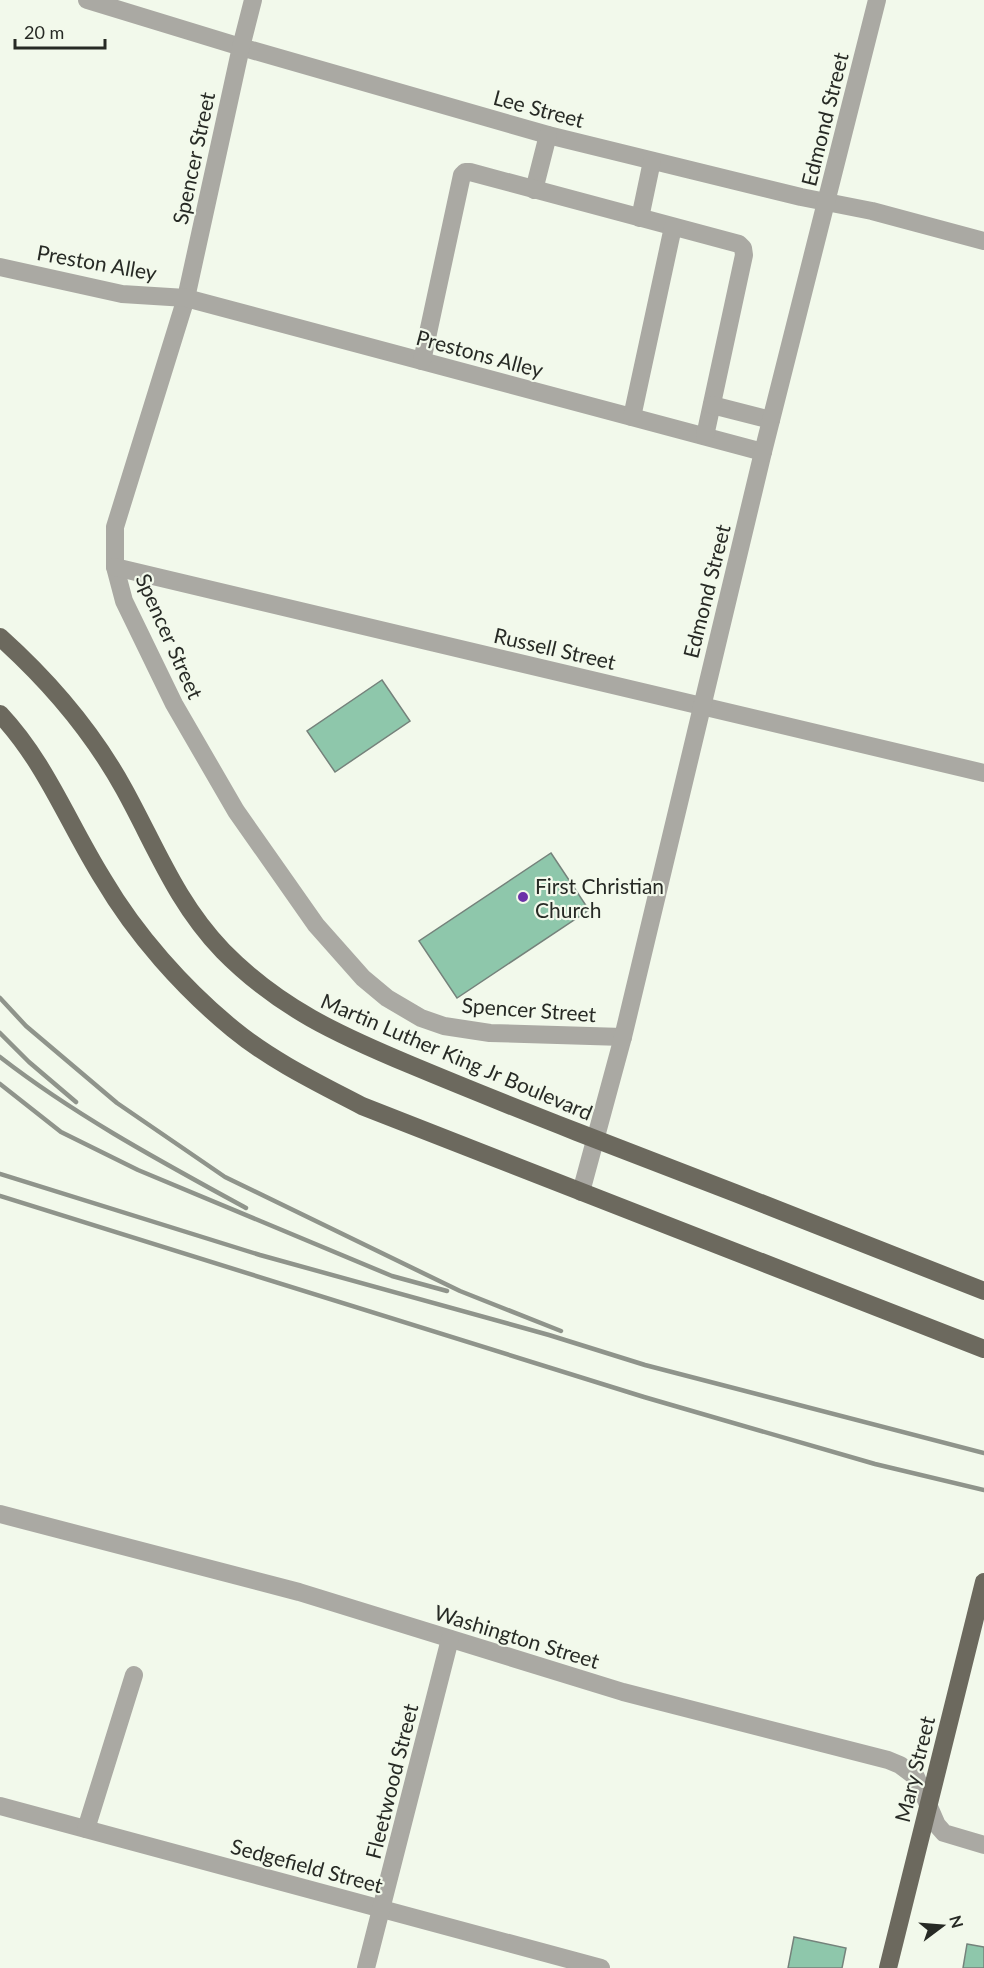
<svg xmlns="http://www.w3.org/2000/svg" width="984" height="1968" font-family="Lato,sans-serif">
<style>
.building{fill:#8ec7ab;stroke:#75827b;stroke-width:1.5}
.lines{fill:none;stroke-linecap:round;stroke-linejoin:round}
.minor{stroke:#aaa9a3;stroke-width:18}
.major{stroke:#6c695e;stroke-width:18}
.rail{stroke:#8f948b;stroke-width:4.5}
.poi-dot{fill:#6c31a8;stroke:#f2f9eb;stroke-width:2}
.labels{text-anchor:middle;dominant-baseline:central;stroke-width:4.5;stroke-linejoin:round;paint-order:stroke}
.street-label{font-size:21px;fill:#272a25;stroke:#f2f9eb}
.poi-label{font-size:21px;fill:#272a25;stroke:#f2f9eb;text-anchor:start}
</style>
<rect width="100%" height="100%" fill="#f2f9eb"/>
<g class="building">
<polygon points="382,680 410,721 335,772 307,731"/>
<polygon points="551,853 589,910 457,998 419,941"/>
<polygon points="794,1937 846,1948 842,1968 788,1968"/>
<polygon points="967,1944 984,1947 984,1968 963,1968"/>
</g>
<g class="lines">
<g class="minor">
<polyline points="87,0 241,47 548,135 801,197 872,211 984,241"/>
<polyline points="253,0 241,47 186,298 115,527 115,567 124,601 174,704 236,811 316,925 363,978 387,998 421,1018 444,1026 490,1033 623,1037"/>
<polyline points="534,190 548,135"/>
<polyline points="640,218 652,161"/>
<polyline points="0,267 122,294 186,298 763,452"/>
<polyline points="422,361 462,175 465,172 470,172 739,244 743,248 744,255 705,436"/>
<polyline points="712,405 771,420"/>
<polyline points="632,417 673,227"/>
<polyline points="115,567 984,773"/>
<polyline points="581,1192 623,1037 763,452 877,0"/>
<polyline points="0,1514 299,1592 623,1692 888,1760 900,1765 916,1777 937,1825 944,1833 984,1845"/>
<polyline points="0,1806 601,1968"/>
<polyline points="86,1829 134,1675"/>
<polyline points="366,1968 450,1639"/>
</g>
<g class="major">
<path d="M0 637C49 681 92 731 124 789 156 847 176 902 223 951 279 1008 339 1035 411 1065 466 1088 521 1110 577 1132 713 1184 849 1237 984 1291"/>
<path d="M0 714C46 763 68 823 103 879 136 935 183 988 233 1029 272 1061 318 1083 362 1106L984 1349"/>
<polyline points="888,1968 984,1582"/>
</g>
<g class="rail">
<polyline points="0,998 26,1026 117,1103 225,1177 460,1291 561,1331"/>
<polyline points="0,1033 29,1062 76,1102"/>
<path d="M0 1057C76 1116 162 1162 246 1208"/>
<polyline points="0,1084 61,1132 138,1170 392,1276 447,1291"/>
<polyline points="0,1174 260,1255 549,1335 645,1365 984,1453"/>
<polyline points="0,1196 644,1397 875,1464 984,1490"/>
</g>
</g>
<circle class="poi-dot" cx="523" cy="897" r="6"/>
<g class="labels">
<g class="street-label">
<text transform="translate(539 108) rotate(15)">Lee Street</text>
<text transform="translate(824 119) rotate(-76)">Edmond Street</text>
<text transform="translate(193 158) rotate(-78)">Spencer Street</text>
<text transform="translate(97 262) rotate(10)">Preston Alley</text>
<text transform="translate(480 353) rotate(15)">Prestons Alley</text>
<text transform="translate(706 591) rotate(-76)">Edmond Street</text>
<text transform="translate(170 636) rotate(66)">Spencer Street</text>
<text transform="translate(555 648) rotate(13)">Russell Street</text>
<text transform="translate(529 1009) rotate(4)">Spencer Street</text>
<text transform="translate(457 1056) rotate(23)">Martin Luther King Jr Boulevard</text>
<text transform="translate(517 1636) rotate(17)">Washington Street</text>
<text transform="translate(914 1769) rotate(-76)">Mary Street</text>
<text transform="translate(391 1781) rotate(-76)">Fleetwood Street</text>
<text transform="translate(307 1865) rotate(15)">Sedgefield Street</text>
</g>
<g class="poi-label">
<text x="535" y="885">First Christian<tspan x="535" dy="24">Church</tspan></text>
</g>
</g>
<g transform="translate(942 1926) rotate(74)" stroke="#f2f9eb" stroke-width="4.5" paint-order="stroke">
<path d="M0-4.5L10 22L0 15L-10 22Z" fill="#272a25"/>
<text y="-9" font-size="16" font-weight="bold" text-anchor="middle" fill="#272a25">N</text>
</g>
<path d="M15 39v9h90v-9" fill="none" stroke="#272a25" stroke-width="3"/>
<text x="24" y="39" font-size="18" fill="#272a25" stroke="#f2f9eb" stroke-width="4.5" paint-order="stroke">20 m</text>
</svg>
